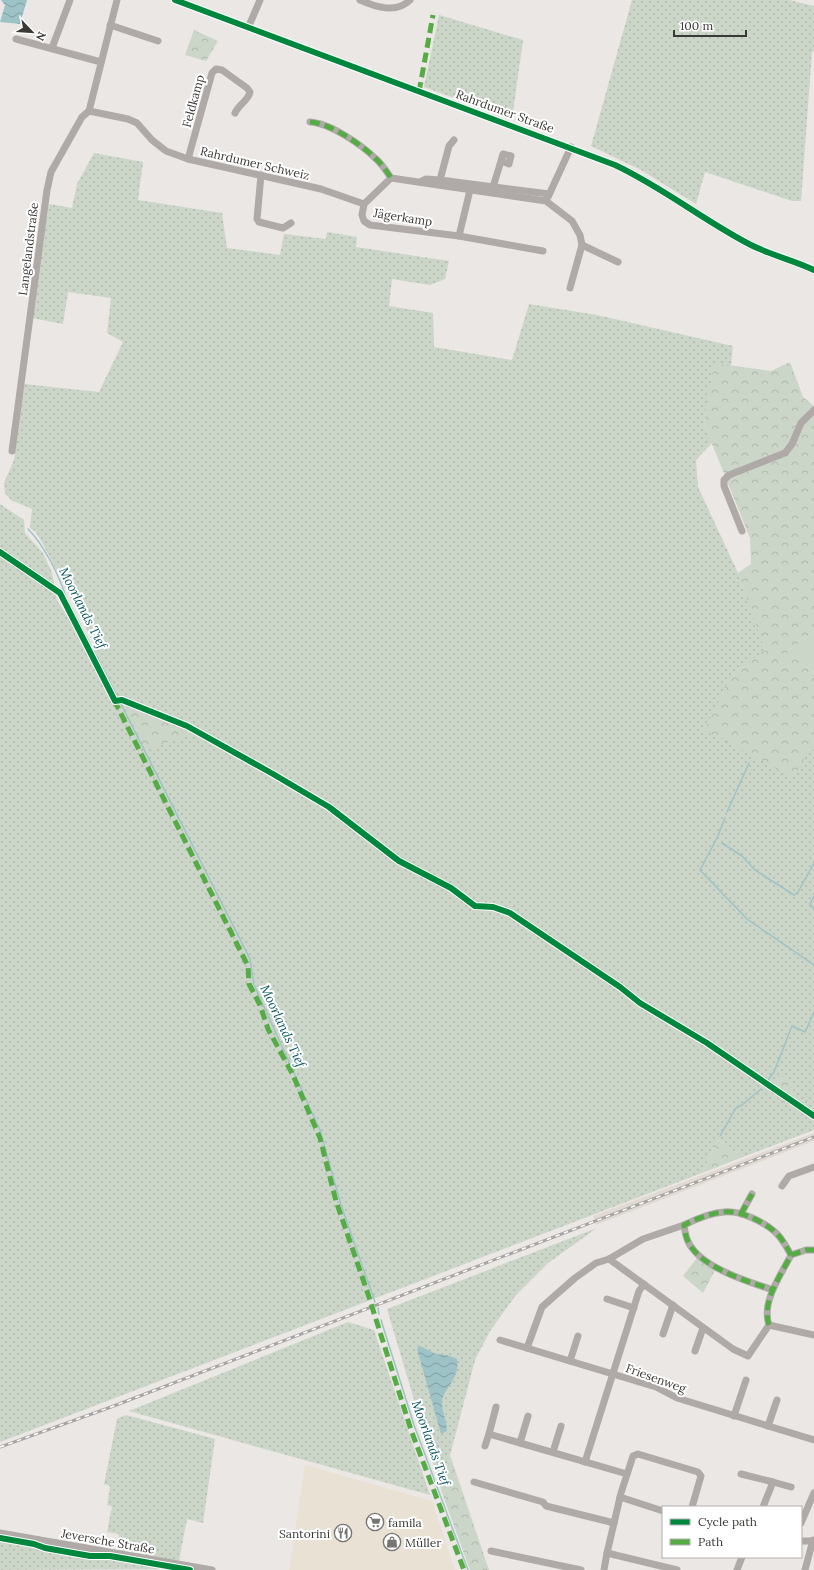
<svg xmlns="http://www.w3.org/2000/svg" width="814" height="1570" font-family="Lora,serif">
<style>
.commercial{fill:#eae1d5}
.built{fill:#e1dad2}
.grass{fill:url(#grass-dots)}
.forest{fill:url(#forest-crowns)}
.garden{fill:#ccd6c8}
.water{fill:url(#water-waves)}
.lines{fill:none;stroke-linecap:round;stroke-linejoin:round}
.stream{stroke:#9ec3c7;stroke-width:1.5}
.minor{stroke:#afaaa8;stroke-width:7}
.rail-casing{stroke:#a9a5a3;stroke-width:3}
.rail{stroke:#fff;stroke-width:1.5;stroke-dasharray:4.5;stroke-linecap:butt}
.quiet{stroke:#55ac45;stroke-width:5;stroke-dasharray:10 5;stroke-linecap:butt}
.cycleway-casing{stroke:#fff;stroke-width:8}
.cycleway{stroke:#00873e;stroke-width:6}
.labels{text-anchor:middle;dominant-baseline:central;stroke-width:4;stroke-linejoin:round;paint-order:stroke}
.street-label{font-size:12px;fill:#3b3936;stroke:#fff}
.poi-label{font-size:12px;fill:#3b3936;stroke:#fff;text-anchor:start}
.water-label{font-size:13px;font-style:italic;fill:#06555e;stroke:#fff}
</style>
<defs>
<pattern id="grass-dots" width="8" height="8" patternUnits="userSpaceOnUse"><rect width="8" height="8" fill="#ccd6c8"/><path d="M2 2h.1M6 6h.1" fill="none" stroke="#b0b8ac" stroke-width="1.8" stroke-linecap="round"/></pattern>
<pattern id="forest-crowns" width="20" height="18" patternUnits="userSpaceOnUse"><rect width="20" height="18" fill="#ccd6c8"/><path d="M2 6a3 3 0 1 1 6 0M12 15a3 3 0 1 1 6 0" fill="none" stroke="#b0b8ac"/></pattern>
<pattern id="water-waves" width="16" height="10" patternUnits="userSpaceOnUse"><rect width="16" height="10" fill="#9ec3c7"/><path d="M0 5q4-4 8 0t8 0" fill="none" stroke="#829fa2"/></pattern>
</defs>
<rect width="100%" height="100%" fill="#eae7e4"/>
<polygon class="commercial" points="305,1465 432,1501 455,1570 289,1570"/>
<polygon class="built" points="814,1133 814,1141 596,1225 593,1216"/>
<g class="grass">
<polygon points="632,0 789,0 814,6 814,51 812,52 801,201 792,201 705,172 696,204 641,170 591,146"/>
<polygon points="439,15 523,40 512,119 424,87"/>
<polygon points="94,153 143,162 138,200 222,213 227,248 280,255 284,234 326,239 327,232 357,237 356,247 449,261 445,279 430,285 392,279 389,306 433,313 434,347 512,360 529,304 597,315 733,346 731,366 714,364 704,424 712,443 696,460 698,487 738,573 766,651 732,674 814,742 814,1130 743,1157 718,1140 702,1173 0,1442 0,504 24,520 25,533 43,553 52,573 57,600 89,651 95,646 45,548 36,532 30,528 32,509 11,500 5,493 4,483 14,460 24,384 99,392 123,342 107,333 111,298 68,292 63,324 32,318 49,204 72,208 77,184"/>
<polygon points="597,1228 548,1263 516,1295 490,1331 475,1360 441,1490 387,1309"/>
<polygon points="348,1322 374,1330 430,1495 129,1411"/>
<polygon points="126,1415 215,1439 203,1523 187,1519 179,1561 118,1550 119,1534 107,1532 112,1506 107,1505 110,1486 104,1484 117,1419"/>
<polygon points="0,1540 177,1569 0,1570"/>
</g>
<g class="forest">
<polygon points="194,30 218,41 206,61 185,55"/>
<polygon points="790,362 803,397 814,406 814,632 787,652 814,673 814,742 793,778 704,730 732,674 765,650 738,573 751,564 750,538 704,424 714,363 771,371"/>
<polygon points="124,705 192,734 145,750"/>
<polygon points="779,1075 796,1086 791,1095 814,1110 806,1116 765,1090"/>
<polygon points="718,1140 743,1157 702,1173"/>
<polygon points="697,1258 715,1270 703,1293 683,1276"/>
<polygon points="450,1455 489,1570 470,1570 441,1490"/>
</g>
<polygon class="garden" points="814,632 814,673 787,652"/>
<g class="water">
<polygon points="1,0 27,0 20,24 0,22 5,5"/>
<path d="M420 1346 436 1354 447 1355 457 1359C461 1379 442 1389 442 1403 442 1412 447 1421 447 1431L441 1434 417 1349Z"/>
</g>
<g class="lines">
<g class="stream">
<path d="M28 529C44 545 59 575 66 597L118 698"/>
<polyline points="121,704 250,959 254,985 320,1130 341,1205 375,1302"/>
<polyline points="727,812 749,763"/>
<polyline points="725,818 717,838 700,870 747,919 814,965"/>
<polyline points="722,843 742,856 755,870 794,895 798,892 814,863"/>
<polyline points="814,896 810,904 814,909"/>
<polyline points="768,1080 774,1072 792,1026 805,1032 814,1012"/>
<polyline points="720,1136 736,1108 742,1105 761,1089"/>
<polyline points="378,1308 379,1314"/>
<polyline points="381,1320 414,1425 468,1570"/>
</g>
<g class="minor">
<path d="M175 0 615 165C662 187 703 220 749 244 770 255 793 260 814 270"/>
<path d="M360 0C376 7 396 14 410 0"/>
<polyline points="110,25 158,41"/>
<polyline points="248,28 260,0"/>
<polyline points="16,39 101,62"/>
<polyline points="52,48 70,0"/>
<polyline points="89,111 128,119 137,123 152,140 166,151 188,159 321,189 364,204"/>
<path d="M310 122C330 123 362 145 376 159 382 164 387 172 391 178"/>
<path d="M188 159 212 73 216 69 222 70 247 88 250 92C248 101 239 104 235 113"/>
<polyline points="261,175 257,219 259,222 283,228 291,223"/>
<polyline points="440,180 449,146 454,140"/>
<polyline points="420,182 426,179 440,180 549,194"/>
<polyline points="493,187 501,161 509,164 511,156 503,154 501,161"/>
<polyline points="548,197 571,147"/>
<polyline points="364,204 391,178 546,201 572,221 580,235 582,245 570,288"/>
<polyline points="364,204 362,215 364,221 370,225 459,236 543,251"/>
<polyline points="459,236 470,190"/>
<polyline points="582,245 618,262"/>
<polyline points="12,451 47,190 51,172 82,117 89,111 117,0"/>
<polyline points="742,531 724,486 724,480 729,475 785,453 792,444 801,423 814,410"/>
<polyline points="782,1186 789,1176 814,1167"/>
<polyline points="741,1214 752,1194"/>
<polyline points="791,1255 806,1250 814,1250"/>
<polyline points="609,1259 733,1349 748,1356 769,1325"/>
<polyline points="607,1299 634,1308"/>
<path d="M769 1325C761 1302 781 1275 791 1255 786 1246 782 1238 775 1232 764 1222 740 1210 724 1212 710 1213 696 1219 684 1225 685 1234 687 1242 692 1248 707 1269 749 1282 773 1290"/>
<polyline points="769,1325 814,1335"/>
<polyline points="663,1334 673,1305"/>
<polyline points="500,1340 656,1387 677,1398 814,1440"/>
<polyline points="527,1348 542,1307 575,1278 596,1263 609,1259 643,1239 684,1225"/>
<polyline points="695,1351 703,1328"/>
<polyline points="570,1361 578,1336"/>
<polyline points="496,1407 489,1434 627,1474"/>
<polyline points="734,1416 746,1380"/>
<polyline points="768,1426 777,1400"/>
<polyline points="520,1443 528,1416"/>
<polyline points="485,1446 489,1434"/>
<polyline points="553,1452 561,1426"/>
<polyline points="585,1462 639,1291 644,1284"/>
<polyline points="741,1474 773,1482 763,1507"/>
<polyline points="474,1482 543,1502 546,1506 614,1523"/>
<polyline points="773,1482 791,1487"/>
<polyline points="620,1497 663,1511"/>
<polyline points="801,1523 814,1493"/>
<polyline points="0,1533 212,1570"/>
<polyline points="801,1541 814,1541"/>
<polyline points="491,1551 581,1570"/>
<polyline points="607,1553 621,1493 633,1456 638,1454 698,1472 701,1476 692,1507"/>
<polyline points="604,1570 607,1553 677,1570"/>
<polyline points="737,1570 742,1557"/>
<polyline points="805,1570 813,1540"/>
</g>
<defs>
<polyline id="rail" points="0,1447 111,1407 814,1137"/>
</defs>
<use href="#rail" class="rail-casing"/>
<use href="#rail" class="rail"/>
<g class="quiet">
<polyline points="419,92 433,15"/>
<path d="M310 122C330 123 362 145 376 159 382 164 387 172 391 178"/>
<polyline points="114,700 248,966 249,984 260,1005 268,1029 292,1073 320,1138 336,1201 368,1294 411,1430 464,1570"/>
<polyline points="741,1214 752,1194"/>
<polyline points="791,1255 806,1250 814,1250"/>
<path d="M769 1325C761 1302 781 1275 791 1255 786 1246 782 1238 775 1232 764 1222 740 1210 724 1212 710 1213 696 1219 684 1225 685 1234 687 1242 692 1248 707 1269 749 1282 773 1290"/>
</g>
<defs>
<g id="cycleway">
<path d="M175 0 615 165C662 187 703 220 749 244 770 255 793 260 814 270"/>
<polyline points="0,552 60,593 115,701 122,700 187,726 273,774 329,807 399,861 451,888 475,906 493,907 510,913 620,987 640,1003 707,1043 814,1116"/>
<polyline points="0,1538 34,1544 45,1548 90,1556 110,1556 190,1570"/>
</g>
</defs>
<use href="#cycleway" class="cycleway-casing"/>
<use href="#cycleway" class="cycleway"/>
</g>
<defs>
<symbol id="supermarket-ring" viewBox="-11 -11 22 22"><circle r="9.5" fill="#fff" stroke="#787673" stroke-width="1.5"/><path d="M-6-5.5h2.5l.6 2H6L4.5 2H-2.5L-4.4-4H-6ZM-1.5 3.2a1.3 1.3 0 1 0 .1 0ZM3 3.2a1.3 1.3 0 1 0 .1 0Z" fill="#787673"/></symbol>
<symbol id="restaurant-ring" viewBox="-11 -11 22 22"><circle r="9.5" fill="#fff" stroke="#787673" stroke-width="1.5"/><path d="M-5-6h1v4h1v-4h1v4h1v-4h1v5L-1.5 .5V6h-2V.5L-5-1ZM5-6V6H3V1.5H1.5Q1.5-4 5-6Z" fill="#787673"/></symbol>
<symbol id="shop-ring" viewBox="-11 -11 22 22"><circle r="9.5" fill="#fff" stroke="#787673" stroke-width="1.5"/><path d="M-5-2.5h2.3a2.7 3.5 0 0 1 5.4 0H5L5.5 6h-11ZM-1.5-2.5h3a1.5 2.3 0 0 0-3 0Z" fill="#787673"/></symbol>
</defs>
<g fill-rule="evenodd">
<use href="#supermarket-ring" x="365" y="1512" width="20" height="20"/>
<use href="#restaurant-ring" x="333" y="1523" width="20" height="20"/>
<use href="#shop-ring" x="382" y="1532" width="20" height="20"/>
</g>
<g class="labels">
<g class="street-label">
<text transform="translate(193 101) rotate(-75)">Feldkamp</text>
<text transform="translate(505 111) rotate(20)">Rahrdumer Straße</text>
<text transform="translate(255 163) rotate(13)">Rahrdumer Schweiz</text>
<text transform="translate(403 217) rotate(9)">Jägerkamp</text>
<text transform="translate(28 249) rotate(-83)">Langelandstraße</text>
<text transform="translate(656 1378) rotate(20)">Friesenweg</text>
<text transform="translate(108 1541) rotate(10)">Jeversche Straße</text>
</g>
<g class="poi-label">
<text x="388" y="1522">famila</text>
<text x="330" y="1533" text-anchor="end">Santorini</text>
<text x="405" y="1542">Müller</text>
</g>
<g class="water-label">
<text transform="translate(83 608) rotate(63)">Moorlands Tief</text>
<text transform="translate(283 1026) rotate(65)">Moorlands Tief</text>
<text transform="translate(431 1443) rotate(70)">Moorlands Tief</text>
</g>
</g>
<rect x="662" y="1506" width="140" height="52" fill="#ffffff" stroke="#b1b0af"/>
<rect x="670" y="1519" width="20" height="6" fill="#00873e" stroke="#b1b0af"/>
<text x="698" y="1526" font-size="12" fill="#3b3936">Cycle path</text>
<rect x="670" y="1539" width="20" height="6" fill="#55ac45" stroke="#b1b0af"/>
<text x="698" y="1546" font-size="12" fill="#3b3936">Path</text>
<g transform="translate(32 32) rotate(115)" stroke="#ffffff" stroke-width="3" paint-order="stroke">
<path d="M0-3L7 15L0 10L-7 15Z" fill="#3b3936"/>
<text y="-6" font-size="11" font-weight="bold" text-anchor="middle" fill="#3b3936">N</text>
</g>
<path d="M674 30v6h72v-6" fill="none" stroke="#3b3936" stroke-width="2"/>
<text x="680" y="30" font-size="12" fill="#3b3936" stroke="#ffffff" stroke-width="3" paint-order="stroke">100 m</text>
</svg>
